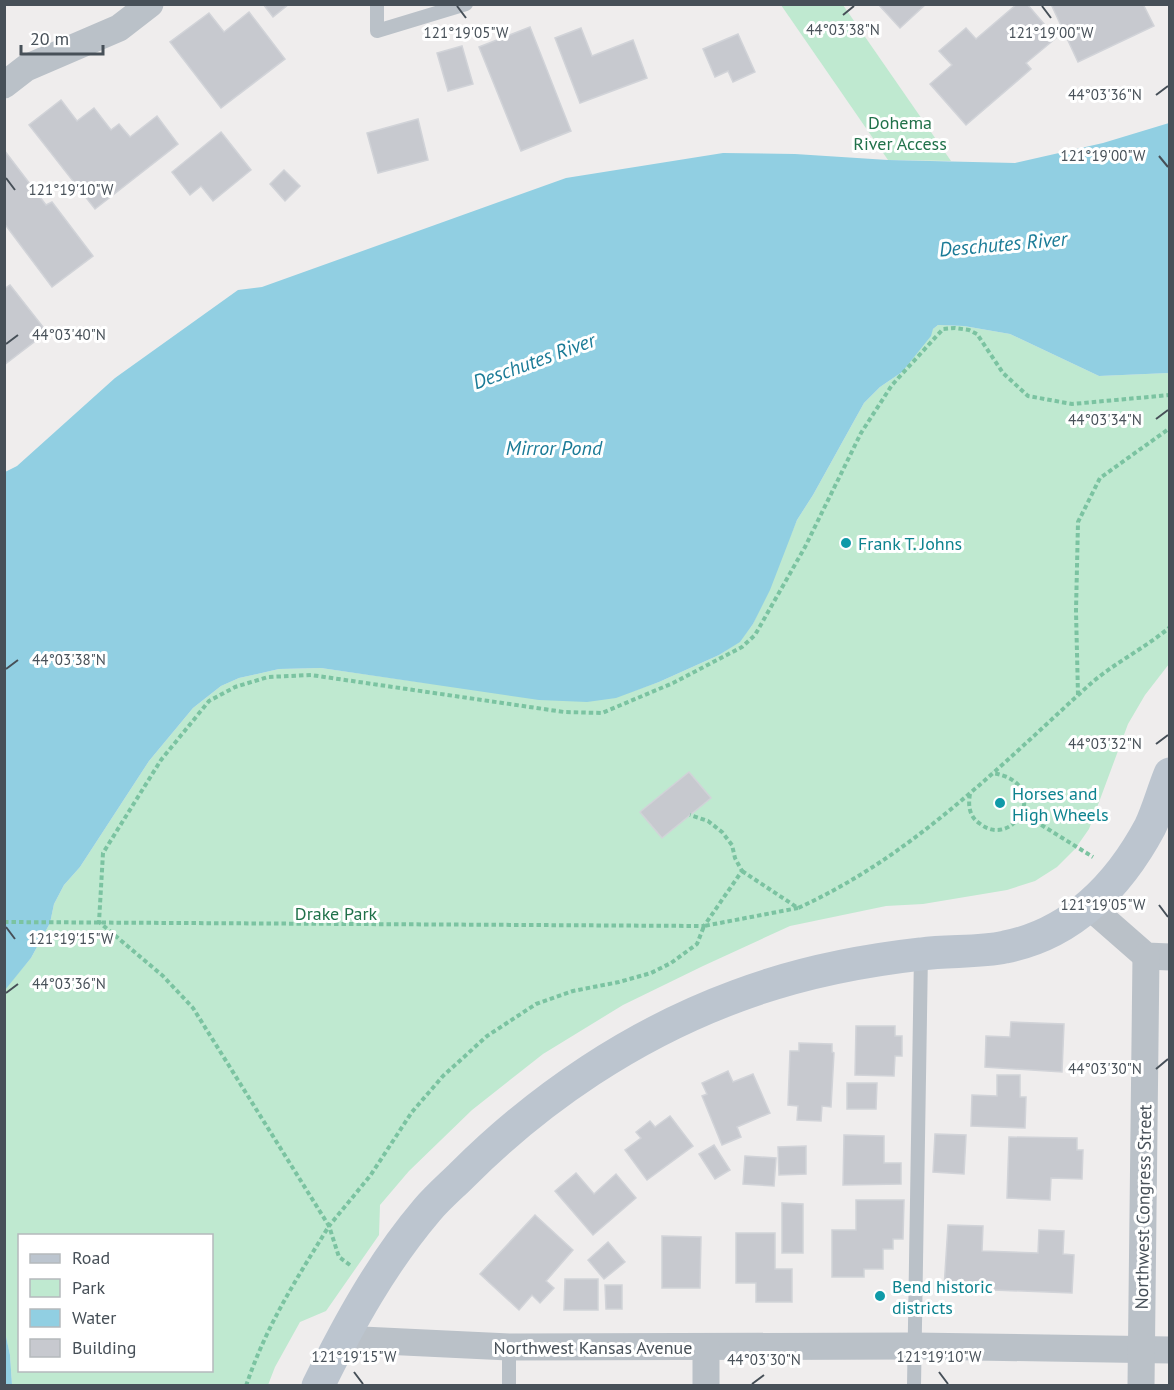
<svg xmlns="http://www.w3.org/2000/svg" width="1174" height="1390" font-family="'PT Sans',sans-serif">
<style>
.green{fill:#bfe9d0;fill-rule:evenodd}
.water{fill:#91cfe2}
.building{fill:#c7c9cf;stroke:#d1d3d8;stroke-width:1.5}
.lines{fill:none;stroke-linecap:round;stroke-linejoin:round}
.path{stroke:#7bc3a1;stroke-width:4;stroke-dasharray:4.5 3;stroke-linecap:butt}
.lane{stroke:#bac1c8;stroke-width:14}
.street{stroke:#bac1c8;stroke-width:27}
.secondary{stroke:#bcc5cf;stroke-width:33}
.ticks{fill:none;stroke:#475058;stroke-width:2}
.culture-dot{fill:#0f9aa8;stroke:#fff;stroke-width:2}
.labels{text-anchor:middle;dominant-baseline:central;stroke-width:6;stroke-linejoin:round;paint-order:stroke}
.park-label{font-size:18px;fill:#20714a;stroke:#fff}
.culture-label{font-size:18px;fill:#0d838f;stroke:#fff;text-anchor:start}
.street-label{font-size:18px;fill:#475058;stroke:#fff}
.water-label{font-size:20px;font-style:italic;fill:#1b7b97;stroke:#fff}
.ticks-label{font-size:15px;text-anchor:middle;fill:#475058;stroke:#fff;stroke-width:6;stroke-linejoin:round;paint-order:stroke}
</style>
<rect width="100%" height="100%" fill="#efeded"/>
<g class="green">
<polygon points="781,5 843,5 951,161 888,160"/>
<path d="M938 325 964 326 1010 334 1099 376 1169 373V664L1145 695 1128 724 1089 829 1075 849 1057 867 1035 881 1007 890 923 904 886 906 790 926 703 966 623 1005 543 1054 472 1110 409 1171 380 1205 379 1235 326 1311 300 1322 275 1367 268 1385H12L10 1355 4 1327V990L31 958 50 923 54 904 64 885 80 867 149 761 193 708 221 686 239 678 279 669 321 668 426 683 616 697 659 682 719 655 740 641 753 624 797 520 813 495 864 403 880 387 902 372 933 329ZM20 1236H212V1370H20Z"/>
</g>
<g class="water">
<polygon points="1169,123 1169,373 1099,376 1010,334 964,326 938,325 933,329 931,336 902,372 880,387 864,403 813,495 797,520 770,590 753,624 740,642 719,655 659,682 616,698 587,702 539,700 321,668 279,669 239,678 221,686 193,708 149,761 80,867 64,885 54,904 50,923 31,958 5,990 5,472 17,466 115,378 238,290 262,287 566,178 723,153 795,154 888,160 1015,163 1103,143"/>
<polygon points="4,1327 10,1355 12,1385 5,1385"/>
</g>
<g class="building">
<polygon points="263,4 289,4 273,17"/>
<polygon points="878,4 926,4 900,28"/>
<polygon points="1017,4 1027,4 1056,38 1026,63 1031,69 966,125 930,84 952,65 939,51 966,28 976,39"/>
<polygon points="1051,4 1143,4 1154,26 1078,62"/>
<polygon points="249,12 285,59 221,108 170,42 209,13 224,32"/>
<polygon points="530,27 571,131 521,151 479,47"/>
<polygon points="581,28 592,56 633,40 647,78 580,103 555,38"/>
<polygon points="738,34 755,72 733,82 728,71 715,77 703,49"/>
<polygon points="462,46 473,84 448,91 437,53"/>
<polygon points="61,100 77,121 94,108 111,130 119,124 130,137 157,116 178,144 95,209 29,125"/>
<polygon points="418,119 428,160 378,173 367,133"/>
<polygon points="221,132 251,170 213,201 201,186 190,195 172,172"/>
<polygon points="4,150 46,205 52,202 93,256 52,287 4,223"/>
<polygon points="284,170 300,186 285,201 270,184"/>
<polygon points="10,285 47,332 4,365 4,289"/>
<polygon points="689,772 711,798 662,838 640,812"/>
<polygon points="1011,1022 1064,1024 1062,1072 985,1067 986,1036 1010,1037"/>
<polygon points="856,1026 895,1026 895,1036 902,1036 902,1056 895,1056 894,1076 855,1075"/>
<polygon points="799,1043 832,1044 832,1052 834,1053 831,1107 822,1106 821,1121 797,1120 798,1106 788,1105 790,1051 799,1051"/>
<polygon points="728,1071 733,1082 753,1074 770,1113 737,1127 741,1137 722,1145 702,1096 707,1094 702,1083"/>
<polygon points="997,1075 1020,1075 1020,1097 1026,1097 1025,1128 971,1126 972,1095 997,1096"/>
<polygon points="847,1083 877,1083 876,1109 847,1109"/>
<polygon points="670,1116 693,1146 647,1180 625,1150 641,1138 636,1132 650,1121 655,1127"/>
<polygon points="935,1134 966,1135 964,1174 933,1172"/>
<polygon points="844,1135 884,1136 884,1163 901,1163 901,1184 843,1185"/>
<polygon points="1009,1137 1077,1138 1077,1150 1083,1150 1082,1179 1051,1178 1050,1200 1007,1198"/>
<polygon points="714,1145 730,1170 715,1179 699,1154"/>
<polygon points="806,1146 806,1174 779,1175 778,1147"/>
<polygon points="745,1156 776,1158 774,1186 743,1184"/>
<polygon points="576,1173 594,1194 616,1174 636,1198 593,1235 555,1191"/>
<polygon points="856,1200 904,1200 903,1239 893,1239 893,1249 883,1249 883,1269 864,1269 864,1277 832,1277 832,1230 856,1230"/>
<polygon points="782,1203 803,1204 803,1253 782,1253"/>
<polygon points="535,1215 573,1250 546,1281 554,1288 540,1303 532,1295 519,1310 480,1274"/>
<polygon points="948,1225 983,1226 982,1251 1038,1253 1039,1230 1064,1231 1063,1254 1074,1255 1072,1293 944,1288"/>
<polygon points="736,1233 775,1233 775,1269 792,1269 792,1302 756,1302 756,1283 736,1283"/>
<polygon points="662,1236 701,1237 700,1288 662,1288"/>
<polygon points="608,1242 625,1262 604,1279 588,1260"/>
<polygon points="565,1279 598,1279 598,1310 564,1310"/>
<polygon points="605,1285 622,1285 622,1309 606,1309"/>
</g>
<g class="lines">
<g class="path">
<polyline points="1078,695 1076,611 1078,522 1100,478 1170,428"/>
<path d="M970 794C968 805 969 816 979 823 1014 852 1054 782 992 773"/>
<polyline points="1022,813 1093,857"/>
<path d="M742 871 798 908C911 857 998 768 1088 686 1112 664 1144 649 1170 627"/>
<polyline points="4,922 704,926 742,871 735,858 732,845 722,832 708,821 690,815"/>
<polyline points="350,1265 339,1257 329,1226 370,1176 412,1112 443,1076 487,1036 536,1004 573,991 619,982 651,973 671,963 697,944 704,926 798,908"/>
<path d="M246 1386C266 1326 297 1278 329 1226L193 1008 163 976 99 922 103 853 161 760 209 701 235 687 268 677 311 675 564 712 602 713 673 683 742 647 755 635 805 547 861 433 892 385 943 329 955 328 969 330 977 334 1003 373 1028 396 1072 404 1170 395"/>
</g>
<g class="lane">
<polyline points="377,4 377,31 466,4"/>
<polyline points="509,1386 509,1347"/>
<polyline points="914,1386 921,954"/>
</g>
<g class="street">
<polyline points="4,85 26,68 119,28 150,4"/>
<polyline points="1090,907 1146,956 1170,957"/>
<polyline points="341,1339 509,1347 914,1346 1170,1350"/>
<polyline points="706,1347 706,1386"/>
<polyline points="1141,1386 1146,956"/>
</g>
<path class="secondary" d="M318 1386C349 1323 382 1263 427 1210 438 1197 451 1186 462 1175 540 1097 634 1034 737 996 795 974 859 961 921 954 949 950 978 953 1005 947 1072 934 1119 885 1150 827 1158 810 1163 791 1170 774"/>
</g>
<path class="ticks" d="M457 6 466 18M1042 6 1051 18M843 15 854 6M1156 95 1168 86M1159 156 1168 167M6 178 15 190M6 344 18 335M1156 419 1168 410M6 669 18 660M1156 744 1168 735M1159 905 1168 917M6 927 15 939M6 993 18 984M1156 1069 1168 1059M354 1372 363 1384M939 1372 948 1384M752 1384 764 1375"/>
<g class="culture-dot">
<circle cx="846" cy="543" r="6"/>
<circle cx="1000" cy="803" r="6"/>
<circle cx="880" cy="1296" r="6"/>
</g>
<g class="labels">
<g class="park-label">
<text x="900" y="122">Dohema<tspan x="900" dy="21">River Access</tspan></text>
<text x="336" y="913">Drake Park</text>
</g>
<g class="culture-label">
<text x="858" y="543">Frank T. Johns</text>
<text x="1012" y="793">Horses and<tspan x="1012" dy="21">High Wheels</tspan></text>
<text x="892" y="1286">Bend historic<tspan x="892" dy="21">districts</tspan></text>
</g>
<g class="street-label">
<text transform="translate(1143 1207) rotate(-89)">Northwest Congress Street</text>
<text x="593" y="1347">Northwest Kansas Avenue</text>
</g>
<g class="water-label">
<text transform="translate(1003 244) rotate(-5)">Deschutes River</text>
<text transform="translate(534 361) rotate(-20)">Deschutes River</text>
<text x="554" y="448">Mirror Pond</text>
</g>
</g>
<g class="ticks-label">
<text x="843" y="35">44°03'38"N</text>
<text x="466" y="38">121°19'05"W</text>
<text x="1051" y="38">121°19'00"W</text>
<text x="1105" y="100">44°03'36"N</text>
<text x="1103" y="161">121°19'00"W</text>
<text x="71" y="195">121°19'10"W</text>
<text x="69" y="340">44°03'40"N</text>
<text x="1105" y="425">44°03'34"N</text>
<text x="69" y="665">44°03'38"N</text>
<text x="1105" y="749">44°03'32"N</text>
<text x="1103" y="910">121°19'05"W</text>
<text x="71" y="944">121°19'15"W</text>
<text x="69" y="989">44°03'36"N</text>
<text x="1105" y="1074">44°03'30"N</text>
<text x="354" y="1362">121°19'15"W</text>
<text x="939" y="1362">121°19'10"W</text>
<text x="764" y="1365">44°03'30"N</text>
</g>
<rect width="1174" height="1390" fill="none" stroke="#475058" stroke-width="12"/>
<rect x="18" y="1234" width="195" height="138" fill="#ffffff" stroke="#b5b9bc" stroke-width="1.5"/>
<rect x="30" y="1254" width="30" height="9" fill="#bcc5cf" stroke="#b5b9bc" stroke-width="1.5"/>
<text x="72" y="1264" font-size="18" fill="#475058">Road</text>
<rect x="30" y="1279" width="30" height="18" fill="#bfe9d0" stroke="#b5b9bc" stroke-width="1.5"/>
<text x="72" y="1294" font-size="18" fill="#475058">Park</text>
<rect x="30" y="1309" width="30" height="18" fill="#91cfe2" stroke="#b5b9bc" stroke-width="1.5"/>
<text x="72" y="1324" font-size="18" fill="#475058">Water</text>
<rect x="30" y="1339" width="30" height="18" fill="#c7c9cf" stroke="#b5b9bc" stroke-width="1.5"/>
<text x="72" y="1354" font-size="18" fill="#475058">Building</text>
<path d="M21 45v9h82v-9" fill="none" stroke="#475058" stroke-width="3"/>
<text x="30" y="45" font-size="18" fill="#475058" stroke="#ffffff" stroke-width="4.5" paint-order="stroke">20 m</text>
</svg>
